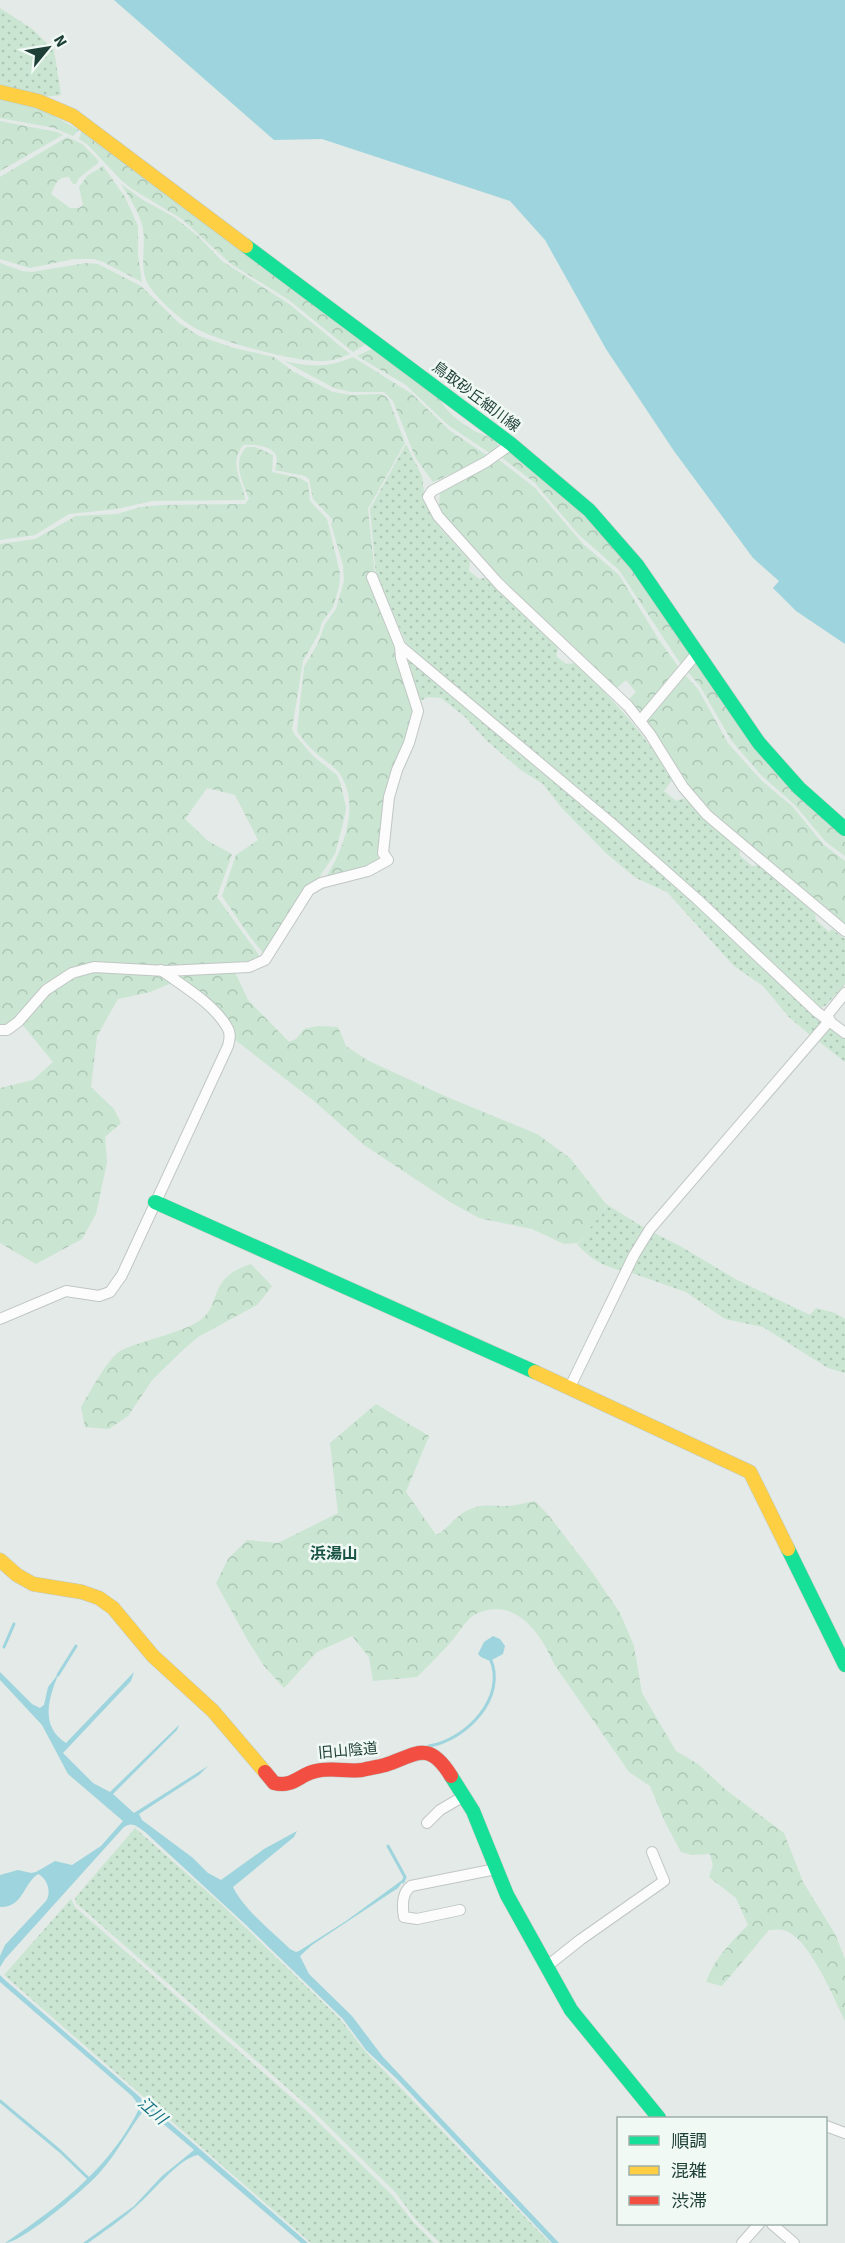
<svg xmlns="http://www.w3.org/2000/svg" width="845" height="2243" font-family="'Source Sans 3','Noto Sans JP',sans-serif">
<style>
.green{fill:url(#green-dots)}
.forest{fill:url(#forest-crowns)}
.water{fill:#9ed4dd}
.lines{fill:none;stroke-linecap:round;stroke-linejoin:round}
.stream{stroke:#9ed4dd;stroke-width:3}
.street-casing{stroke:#c0c7c4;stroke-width:12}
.fast-casing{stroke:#bec8c4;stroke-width:15}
.slow-casing{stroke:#bec8c4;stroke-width:15}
.jam-casing{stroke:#bec8c4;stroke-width:15}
.street{stroke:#fbfcfb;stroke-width:10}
.fast{stroke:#16e098;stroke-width:14}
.slow{stroke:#ffcf43;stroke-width:14}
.jam{stroke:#f24e42;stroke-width:14}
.labels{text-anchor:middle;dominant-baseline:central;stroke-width:5;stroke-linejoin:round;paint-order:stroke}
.street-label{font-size:15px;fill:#1e3f36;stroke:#f1f9f5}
.neighbourhood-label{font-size:16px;font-weight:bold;fill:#185345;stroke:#f1f9f5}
.water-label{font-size:16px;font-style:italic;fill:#127082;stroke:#f1f9f5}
</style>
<defs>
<pattern id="green-dots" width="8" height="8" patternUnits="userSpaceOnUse" patternTransform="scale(1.5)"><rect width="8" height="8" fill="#cae5d2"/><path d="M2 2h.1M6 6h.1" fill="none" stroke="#adc6b5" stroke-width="1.8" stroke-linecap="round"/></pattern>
<pattern id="forest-crowns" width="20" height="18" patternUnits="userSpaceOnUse" patternTransform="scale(1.5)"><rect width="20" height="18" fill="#cae5d2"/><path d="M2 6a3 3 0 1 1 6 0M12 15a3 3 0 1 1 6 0" fill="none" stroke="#adc6b5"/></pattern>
</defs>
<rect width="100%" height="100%" fill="#e3eae7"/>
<g class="green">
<polygon points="0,8 32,29 54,50 61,95 41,97 0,87"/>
<path d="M406 444 422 476 425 501 432 514 441 529 470 561 469 571 479 579 485 578 557 645 558 649 556 656 566 664 576 663C613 699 646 735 672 780L664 791 676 801 684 798 739 848 740 856 752 866 758 865 815 912 816 920 829 932 832 929 845 939V984L825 1006 820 1008 815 1006 407 645 376 575 370 509Z"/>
<polygon points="403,653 604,820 820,1019 821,1022 811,1036 789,1017 763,986 734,966 667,892 636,878 607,854 561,807 542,783 522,771 487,741 464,716 441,698 427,697 419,702"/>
<polygon points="831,1025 845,1037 845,1062 817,1040"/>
<path d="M606 1204 646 1229 622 1271C603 1266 590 1259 577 1244 588 1236 586 1233 592 1225 599 1215 603 1217 606 1204Z"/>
<polygon points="652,1232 680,1246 737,1280 810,1315 816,1308 835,1313 845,1319 845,1373 828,1368 763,1327 725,1319 686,1292 629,1272"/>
<polygon points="135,1828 220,1903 341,2020 365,2051 550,2243 440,2243 416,2220 396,2193 309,2107 76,1903 75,1898"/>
<polygon points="71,1899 75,1907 308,2112 392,2195 414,2223 434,2243 311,2243 4,1975"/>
</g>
<g class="forest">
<polygon points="0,98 34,105 79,130 73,136 54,128 0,118"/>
<polygon points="0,121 57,132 63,135 0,171"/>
<polygon points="82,130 366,344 353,352 289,300 231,264 182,219 132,189 121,180 88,145 79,139"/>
<path d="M67 137 82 144 98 160V163L79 178 76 184H73L69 177C57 176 55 185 51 194L70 208H79L83 205 79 187 87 176 103 166 125 197 138 226V255L142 282 103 262 94 259H74L30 268 0 259V177Z"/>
<path d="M121 184 143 200 174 217 198 236 222 261 289 304 350 354C340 358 330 362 319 361 293 361 222 342 199 330 183 323 152 295 146 280 140 263 146 246 143 229 140 213 129 197 121 184Z"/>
<path d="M0 263 22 271 32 272 86 263 98 264 141 286 179 323 199 336 234 348 274 357 294 372 333 392 351 395 381 394 385 396 389 400 405 443 368 509 375 575 369 572 391 633 413 714 377 860 373 867 325 879C343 850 361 806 340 774 336 768 328 763 322 758 312 750 304 742 297 731L304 667 318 643 325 624 336 609 344 581 343 565 331 524 333 520 313 499 309 479 305 476 275 470C276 466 278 459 276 455 271 445 252 444 243 445 228 465 243 481 245 500L152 501 116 509 69 514 35 535 0 540Z"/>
<path d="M372 349 438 395C445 411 457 420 471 429 480 435 495 436 499 447L491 454 448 425 406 385 357 356Z"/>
<path d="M353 357 412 394 449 430 488 456 469 466 433 482 415 457 393 401 384 392H351L334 388 284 361C312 367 327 368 353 357Z"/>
<path d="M247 447H255L273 455 272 472 300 478 308 483 310 501 327 519 340 573 339 587 333 607 322 622 319 633 303 661 292 729 294 734 314 757 337 775 341 785 346 808 345 815 335 854 321 874 318 882 264 954 251 938 222 896 236 855 258 840 235 795 207 788 185 819 208 841 232 854 217 897 261 958 250 963 70 969 43 986 11 1024 0 1027V544L35 539 76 516 117 514 141 507 162 505 245 504 249 499C243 484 231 460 247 447Z"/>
<polygon points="510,452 562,493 624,558 690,652 682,666 619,570 579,535 535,483 501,457"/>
<polygon points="498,459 535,488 583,544 619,575 659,640 680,669 641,713 629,699 636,692 626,680 617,688 510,588 443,515 439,504 440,491"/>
<polygon points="693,664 698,664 737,723 845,838 845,856 826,842 794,804 761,775 731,740 700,686 687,671"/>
<polygon points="684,674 698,689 728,743 742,759 763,782 792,806 824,845 845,861 845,925 718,818 704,804 691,790 647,720"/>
<polygon points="91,971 154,974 172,983 150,992 118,999 97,1036 91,1087 114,1109 121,1123 105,1137 107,1162 96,1214 82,1239 36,1264 0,1243 0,1088 33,1080 53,1062 21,1023 58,982"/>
<polygon points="235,972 248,1000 289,1042 296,1039 304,1029 318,1026 338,1027 346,1046 367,1060 447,1097 537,1134 570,1158 606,1204 602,1215 592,1225 585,1237 577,1243 564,1244 532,1229 479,1218 450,1202 364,1145 314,1101 234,1039 233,1035 168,973"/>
<path d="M251 1264 272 1286 257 1305 198 1337 184 1349 153 1379 128 1416 109 1429 85 1427 81 1407C89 1394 108 1358 120 1351 141 1340 190 1332 205 1316 212 1309 213 1301 217 1292 223 1276 236 1269 251 1264Z"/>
<path d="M376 1404 429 1436 406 1492 436 1535C450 1528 455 1514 473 1508 484 1504 495 1506 506 1506 516 1506 525 1503 535 1501L550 1517 592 1572 620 1613 634 1646 642 1693 676 1751 698 1764 726 1790 784 1833 803 1882 835 1934 845 1959V2021C834 1998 808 1935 783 1930 779 1929 773 1930 769 1930L722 1986 706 1982C714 1959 731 1942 748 1925L736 1898 709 1877 713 1865 710 1854 692 1855 681 1852 665 1822 650 1786 629 1772 554 1664C541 1633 514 1594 474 1615 465 1621 457 1635 450 1643 439 1655 428 1666 417 1677L373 1681 369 1657 352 1636 317 1652 284 1688 264 1666 247 1639 216 1583 228 1559 247 1540 278 1543 338 1513 330 1443Z"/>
</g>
<g class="water">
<polygon points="114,0 845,0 845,644 796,611 773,588 779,581 753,558 674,451 606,349 545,240 510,201 322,139 274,140"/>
<polygon points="493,1636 500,1639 505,1646 503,1654 490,1661 481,1657 478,1654 484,1642"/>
<path d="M0 1672 32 1704 40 1708 44 1705 48 1687 59 1673C49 1697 39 1726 66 1743L134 1672 131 1681 63 1753 93 1783 110 1792 179 1725 177 1730 113 1794 134 1813 208 1766 199 1775 139 1814 142 1820 193 1858 208 1873 221 1880 264 1849 297 1831 294 1837 233 1887C244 1910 272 1931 290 1949L296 1952 299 1951 346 1921 405 1878 398 1888 312 1945 300 1956 309 1974 352 2016 383 2057 559 2243H552L397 2079 366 2050 343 2019 245 1924 145 1832C136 1826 132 1821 123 1828L5 1959 0 1967V1956L5 1945 46 1901C52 1892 47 1878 38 1874 23 1884 23 1908 0 1907V1875L18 1870 31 1873 36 1872 55 1861 72 1865 101 1846 123 1821 68 1774 42 1725 0 1680Z"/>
<path d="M0 1975 5 1980 308 2243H301L198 2155C177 2159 150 2196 133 2209 119 2222 103 2232 88 2243H83L134 2206 162 2176 194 2150 148 2111 144 2110C129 2129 118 2152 101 2171 89 2186 22 2243 5 2243 60 2206 111 2167 140 2107L132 2096 0 1982Z"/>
</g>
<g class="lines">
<g class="stream">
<polyline points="4,1647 14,1624"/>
<polyline points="58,1675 76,1646"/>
<path d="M429 1746C466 1740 508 1697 490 1658"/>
<polyline points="388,1846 405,1877 403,1882"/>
<polyline points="0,2101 60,2151 88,2178"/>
</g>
<defs>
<g id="street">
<polyline points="511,444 486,462 432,491 428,497 438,516 499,584 628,706 650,734 683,787 707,815 845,931"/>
<polyline points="400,646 610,822 697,899 817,1012 845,1033"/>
<polyline points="640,721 697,653"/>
<polyline points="825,1018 845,993"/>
<polyline points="0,1030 7,1030 18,1022 46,990 72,973 94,967 166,971 249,967 265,960 309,890 321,883 368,871 388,860 383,853 389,797 397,770 409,743 418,711 401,658 400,646 372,577"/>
<path d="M0 1319 66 1291 99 1296 110 1292 122 1275 228 1046C230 1039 231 1033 227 1027 214 1004 183 986 161 970"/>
<polyline points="569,1389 634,1255 650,1229 830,1020"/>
<polyline points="427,1823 440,1810 464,1796"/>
<path d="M460 1910 417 1919 404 1917C402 1906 402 1893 411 1886L496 1869"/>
<polyline points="546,1967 580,1940 664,1881 652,1852"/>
<polyline points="826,2126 845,2133"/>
<polyline points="772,2224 794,2243"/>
<polyline points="742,2243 759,2224"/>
</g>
<g id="fast">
<polyline points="246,246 511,444 589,510 637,565 759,743 799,788 845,829"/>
<polyline points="155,1202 535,1372"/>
<polyline points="788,1549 845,1665"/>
<polyline points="451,1776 473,1811 507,1895 571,2010 659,2118"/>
</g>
<g id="slow">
<polyline points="0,92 38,101 73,116 246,246"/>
<polyline points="535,1372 750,1472 788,1549"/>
<polyline points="0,1560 17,1575 33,1584 82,1592 99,1598 113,1608 153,1656 213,1711 265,1772"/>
</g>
<path id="jam" d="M265 1772 274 1783C293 1788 300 1774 316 1771 331 1767 348 1772 362 1770 370 1768 378 1767 385 1765 416 1755 428 1739 451 1776"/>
</defs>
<use href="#street" class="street-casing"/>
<use href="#fast" class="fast-casing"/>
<use href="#slow" class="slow-casing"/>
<use href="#jam" class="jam-casing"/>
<use href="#street" class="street"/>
<use href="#fast" class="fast"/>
<use href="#slow" class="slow"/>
<use href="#jam" class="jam"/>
</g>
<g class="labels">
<g class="street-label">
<text transform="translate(476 397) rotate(37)">鳥取砂丘細川線</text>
<text transform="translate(348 1751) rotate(-5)">旧山陰道</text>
</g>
<g class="neighbourhood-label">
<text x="334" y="1554">浜湯山</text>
</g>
<g class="water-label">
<text transform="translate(152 2111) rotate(41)">江川</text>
</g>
</g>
<rect x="617" y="2117" width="210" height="108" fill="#f1f9f5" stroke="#9dafa9" stroke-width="1.5"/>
<rect x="629" y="2136" width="30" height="9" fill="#16e098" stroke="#9dafa9" stroke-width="1.5"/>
<text x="671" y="2147" font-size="18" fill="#1e3f36">順調</text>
<rect x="629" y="2166" width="30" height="9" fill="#ffcf43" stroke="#9dafa9" stroke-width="1.5"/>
<text x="671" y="2177" font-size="18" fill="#1e3f36">混雑</text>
<rect x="629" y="2196" width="30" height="9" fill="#f24e42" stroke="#9dafa9" stroke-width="1.5"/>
<text x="671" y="2207" font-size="18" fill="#1e3f36">渋滞</text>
<g transform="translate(48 48) rotate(60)" stroke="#f1f9f5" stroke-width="4.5" paint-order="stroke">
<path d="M0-4.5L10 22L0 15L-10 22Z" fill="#1e3f36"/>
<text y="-9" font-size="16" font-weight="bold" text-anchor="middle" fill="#1e3f36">N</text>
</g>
</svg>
